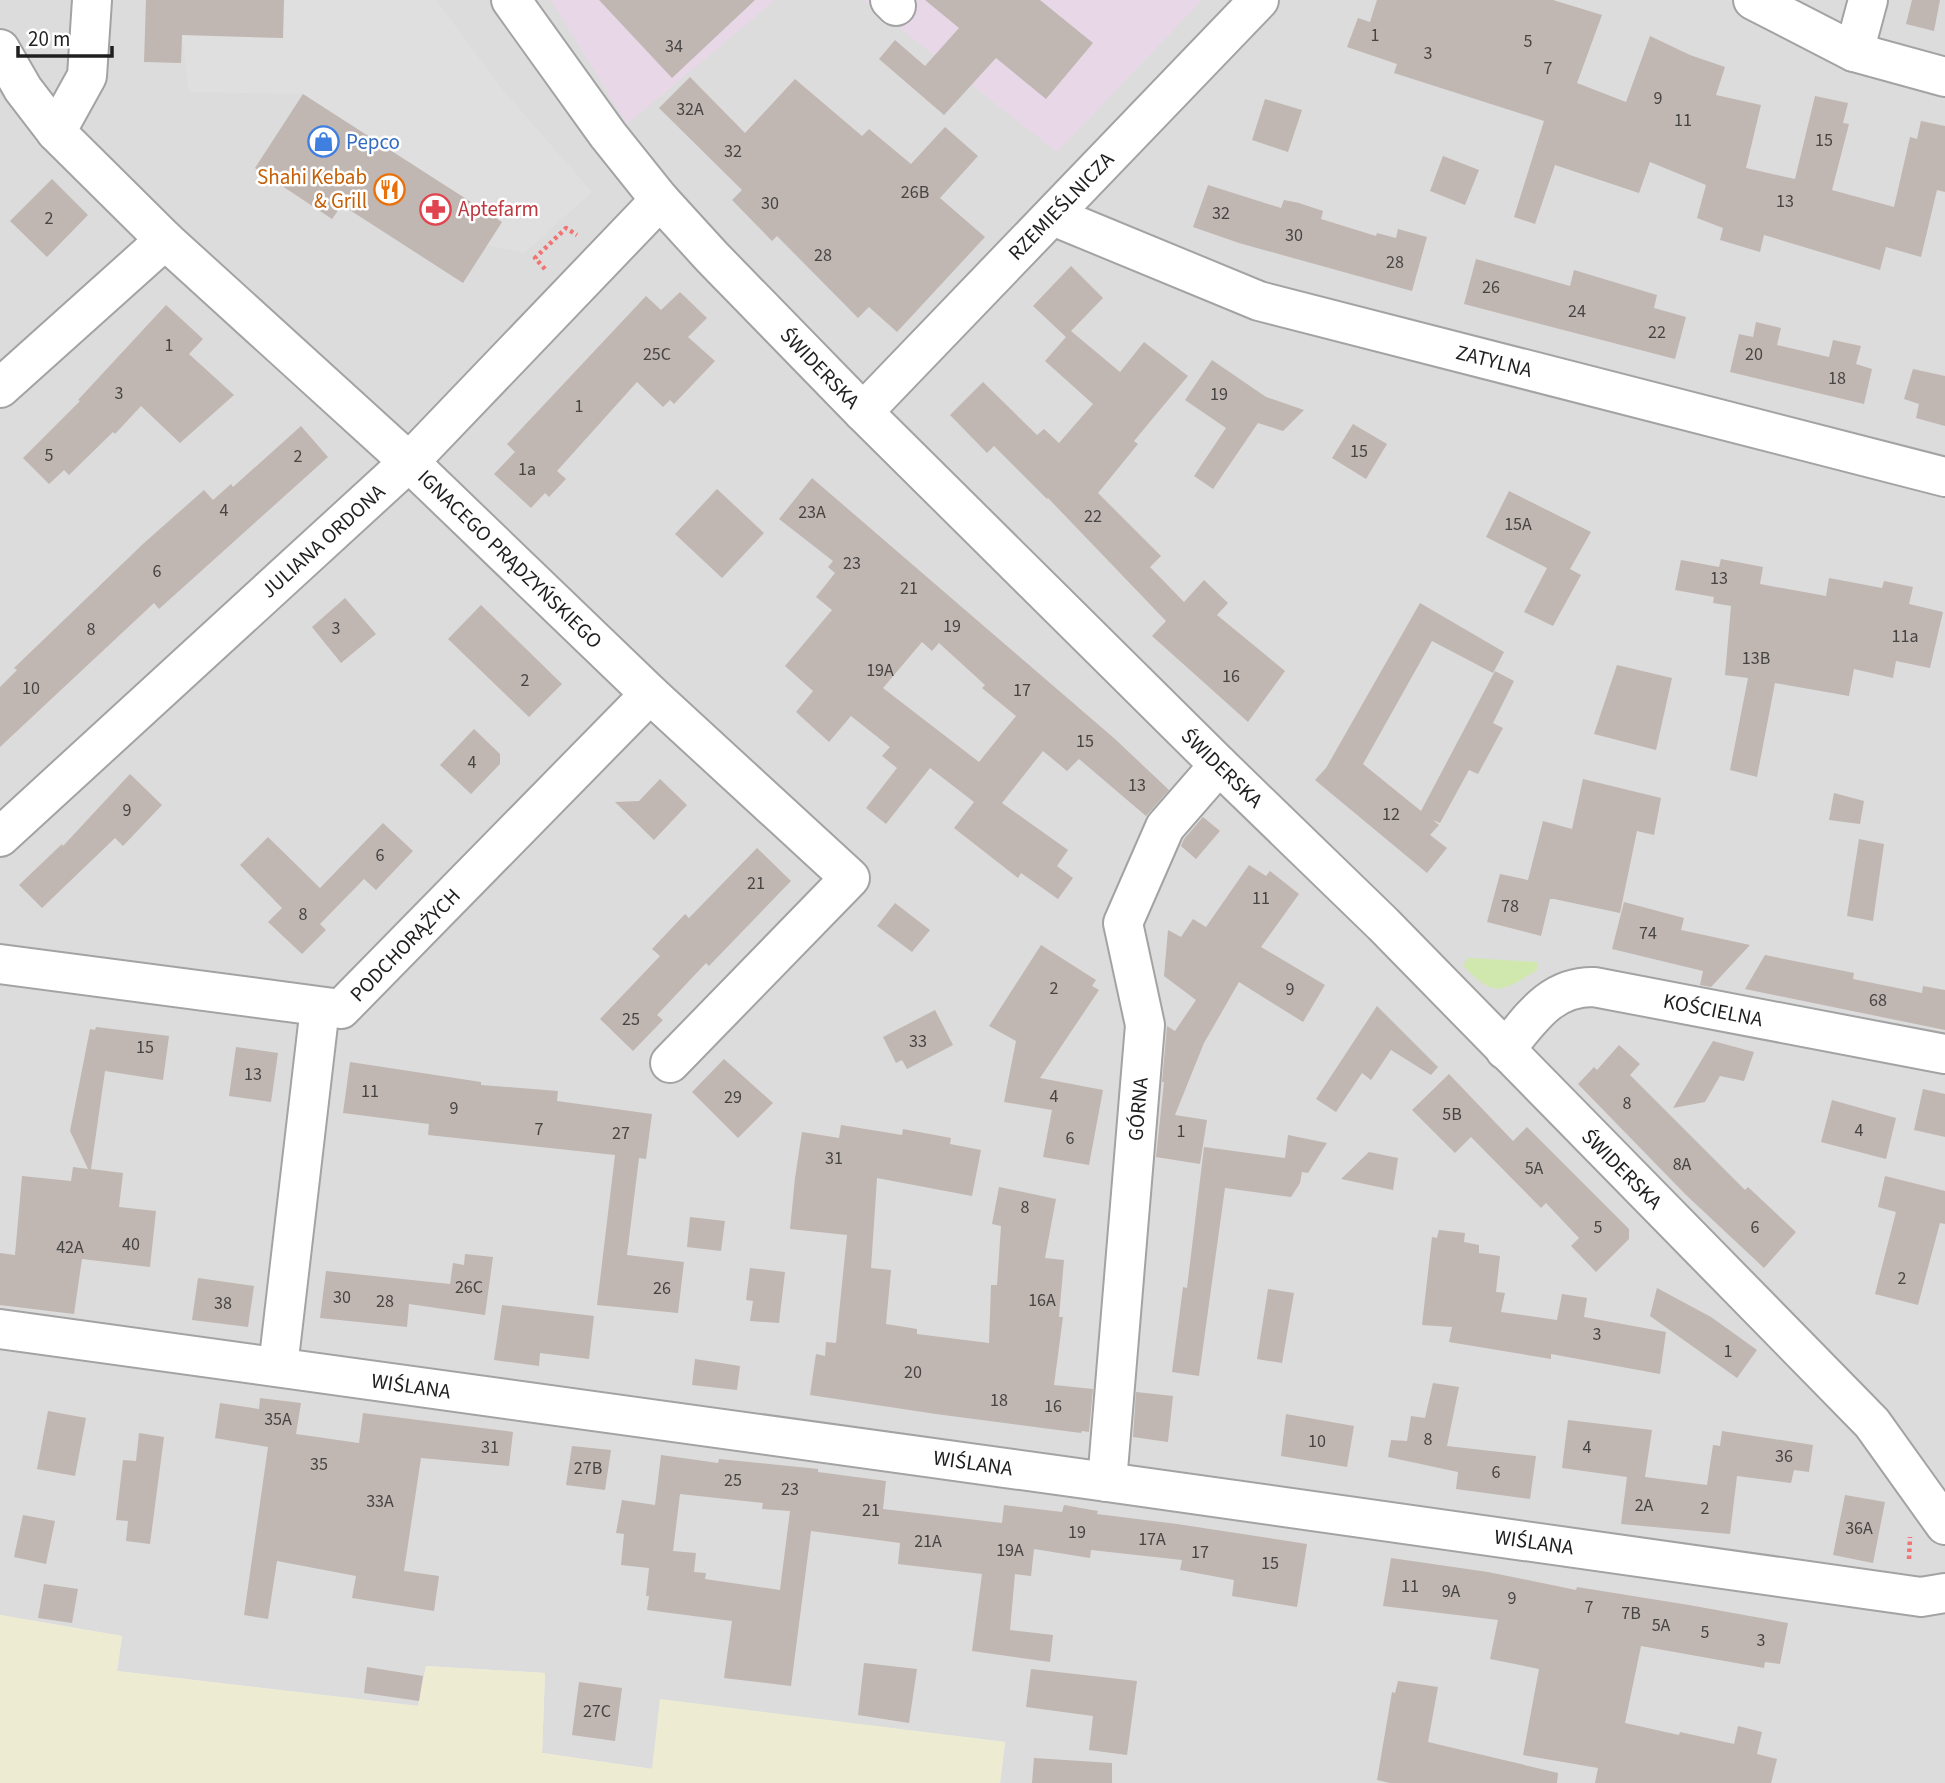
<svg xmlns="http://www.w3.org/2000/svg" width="1945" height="1783" font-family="'Source Sans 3',sans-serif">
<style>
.residential{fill:#dddcdc}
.industrial{fill:#e8d8e7}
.farmland{fill:#edecd2}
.grass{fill:#d0e7ae}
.parking{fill:#dfdfdf}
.building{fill:#c0b6b2;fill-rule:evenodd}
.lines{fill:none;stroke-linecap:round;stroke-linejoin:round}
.minor-casing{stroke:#a3a3a3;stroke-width:42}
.path{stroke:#f37373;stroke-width:4.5;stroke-dasharray:3.5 3.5;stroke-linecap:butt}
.minor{stroke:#fff;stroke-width:38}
.labels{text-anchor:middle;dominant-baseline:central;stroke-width:5;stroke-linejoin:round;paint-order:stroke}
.number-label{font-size:18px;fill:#474544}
.shop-label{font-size:21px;fill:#366cbe;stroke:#fff;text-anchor:start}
.food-label{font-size:21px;fill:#c56008;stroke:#fff;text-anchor:end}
.street-label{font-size:21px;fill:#1f1f1f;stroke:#fff}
.health-label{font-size:21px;fill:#be3a42;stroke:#fff;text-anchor:start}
</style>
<rect width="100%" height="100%" fill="#efebe6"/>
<polygon class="residential" points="0,0 1945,0 1945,1783 1000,1783 1005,1742 660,1700 653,1769 542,1753 545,1673 426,1666 418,1706 117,1671 122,1636 0,1615"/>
<g class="industrial">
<polygon points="551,0 775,0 627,124"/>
<polygon points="864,0 1202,0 1057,152"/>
</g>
<polygon class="farmland" points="0,1615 122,1636 117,1671 418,1706 426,1666 545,1673 542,1753 652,1769 660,1699 1005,1742 1000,1783 0,1783"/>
<path class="grass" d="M1468 958 1538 962 1537 970C1500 993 1495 998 1463 966Z"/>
<polygon class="parking" points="284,0 436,0 503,90 592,192 524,253 487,245 501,222 303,94 189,92 182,35 282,38"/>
<g class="building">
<polygon points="146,0 284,0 283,38 182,35 181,63 144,62"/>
<polygon points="599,0 755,0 672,78"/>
<polygon points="925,0 1040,0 1093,43 1046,99 996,58 944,115 879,59 895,40 925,66 959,28"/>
<polygon points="1377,0 1553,0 1602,15 1577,83 1626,102 1650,36 1690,55 1725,67 1716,95 1761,105 1746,168 1795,179 1815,96 1848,103 1843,123 1849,124 1832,190 1894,207 1910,137 1917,139 1921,121 1945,126 1945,192 1937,190 1921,257 1886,247 1880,270 1764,235 1760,252 1720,240 1723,228 1697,218 1706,185 1650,162 1639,193 1555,165 1535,224 1514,217 1544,121 1394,73 1397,64 1347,47 1358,18 1370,22"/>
<polygon points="1912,0 1940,0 1934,31 1906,24"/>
<polygon points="690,77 745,133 795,79 862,136 869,129 911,164 945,127 978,156 940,198 985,237 897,332 869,307 858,318 777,236 772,241 732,200 742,190 659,108"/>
<polygon points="303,94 502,222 463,283 342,205 332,219 255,168"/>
<polygon points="1265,99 1302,110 1288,152 1252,140"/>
<polygon points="1443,156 1479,170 1465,205 1430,191"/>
<polygon points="52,179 88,215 47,257 10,221"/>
<polygon points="1208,185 1281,208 1284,200 1299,203 1323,211 1321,219 1376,236 1377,233 1396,238 1398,229 1427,237 1412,291 1239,243 1193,227"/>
<polygon points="1476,259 1570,286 1574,270 1657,295 1654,308 1686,317 1675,359 1464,304"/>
<polygon points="1071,266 1103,298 1071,331 1120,372 1144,342 1188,376 1134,441 1138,444 1098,493 1161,556 1150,567 1184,602 1204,580 1228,603 1217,615 1285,671 1248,722 1152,636 1166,621 1048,498 1047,499 994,446 987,453 950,415 983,382 1037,435 1044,429 1059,443 1093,404 1045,361 1066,337 1033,306"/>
<polygon points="680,292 707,318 688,337 715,361 674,404 670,400 663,407 637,382 557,471 566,479 549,497 545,493 531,508 494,474 515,452 507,444 646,296 661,310"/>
<polygon points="166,305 203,339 189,354 234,395 180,443 141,406 115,434 113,432 69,475 64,470 49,484 23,458 80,401 78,400"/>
<polygon points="1756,322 1781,328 1777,345 1829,357 1833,340 1861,346 1856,364 1872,369 1864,404 1730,372 1739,334 1753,337"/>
<polygon points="1212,360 1266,397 1304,410 1283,431 1258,423 1213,489 1194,476 1226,428 1185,400"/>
<polygon points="1913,369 1945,376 1945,426 1916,418 1919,404 1904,399"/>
<polygon points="1353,424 1387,444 1366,479 1332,458"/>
<polygon points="301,426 328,457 159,609 154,603 0,747 0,687 17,670 14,668 144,543 204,490 213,500 231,484 233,487"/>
<path d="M812 478 1115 739 1169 790 1146 816 1079 759 1067 771 1043 751 1002 803 1068 850 1057 866 1073 878 1058 899 1021 873 1018 878 954 828 974 802 930 768 886 824 866 808 897 768 882 756 890 747 851 716 829 742 796 712 813 691 785 666 832 610 816 597 835 573 828 567 833 561 779 519ZM922 642 932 651 939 643 985 685 982 688 1016 716 979 762 883 688Z"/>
<polygon points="717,489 764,533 722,578 675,534"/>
<polygon points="1509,491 1591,532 1570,569 1581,575 1553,626 1524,612 1547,568 1486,537"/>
<polygon points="1721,559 1763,567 1760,584 1826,596 1829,578 1882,588 1884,581 1913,587 1909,604 1943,612 1930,668 1896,661 1893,678 1854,669 1849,696 1775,683 1757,777 1730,770 1748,678 1725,675 1731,606 1713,603 1714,597 1675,590 1681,560 1719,567"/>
<polygon points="345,598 376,634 341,663 312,627"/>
<polygon points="1420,603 1504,652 1493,673 1432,641 1363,764 1421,811 1495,671 1514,681 1493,723 1503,728 1478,774 1469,770 1440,823 1433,820 1439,825 1430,835 1447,848 1427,873 1315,780 1326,768"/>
<polygon points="481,605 562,684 529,717 448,639"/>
<polygon points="1617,665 1672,678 1656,750 1594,734"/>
<polygon points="474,729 500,754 500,764 471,794 440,765"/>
<polygon points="130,774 162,805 123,846 115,838 42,908 19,885 62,844 63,846"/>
<polygon points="660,779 687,805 654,840 615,802 639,801"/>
<polygon points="1583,779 1661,798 1654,835 1637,831 1620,913 1554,899 1550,899 1541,936 1487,922 1500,874 1528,880 1543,821 1572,829"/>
<polygon points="1834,793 1864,801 1860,824 1829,820"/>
<polygon points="1203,817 1220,831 1196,859 1181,846 1184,839"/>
<polygon points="383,823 413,851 376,890 364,879 320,924 326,930 302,954 268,922 282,908 240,865 268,837 320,888"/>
<polygon points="1859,839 1884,844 1873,921 1847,916"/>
<polygon points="757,848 791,881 709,966 706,963 657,1015 663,1020 633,1051 600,1019 660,956 652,949 685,914 689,918"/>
<polygon points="1249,865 1266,876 1270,871 1299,894 1261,947 1325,985 1303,1022 1239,982 1204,1043 1175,1115 1207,1120 1200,1164 1156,1157 1164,1082 1162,1082 1167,1026 1175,1031 1196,1000 1164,976 1168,930 1181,937 1193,919 1206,927"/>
<polygon points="1624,902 1684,918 1681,930 1750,945 1711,987 1700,985 1703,971 1612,949"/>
<polygon points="895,903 930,930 912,952 877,926"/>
<polygon points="1041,945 1096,980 1092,986 1099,990 1040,1078 1103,1090 1089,1165 1043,1157 1052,1110 1004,1102 1016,1041 989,1026"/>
<polygon points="1765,955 1854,973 1853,979 1922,993 1923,986 1945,990 1945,1030 1745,989"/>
<polygon points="1377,1006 1438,1067 1431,1075 1391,1050 1371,1080 1362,1073 1336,1112 1316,1099"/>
<polygon points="935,1010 953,1045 907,1069 902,1060 896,1063 883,1037"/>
<polygon points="96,1027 169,1036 163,1080 105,1071 91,1169 123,1173 119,1207 156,1211 150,1267 82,1259 74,1314 0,1305 0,1253 15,1255 22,1176 71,1181 73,1167 88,1169 70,1131 90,1029 95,1030"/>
<polygon points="1713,1041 1754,1052 1744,1081 1720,1076 1705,1102 1673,1108"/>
<polygon points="1619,1045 1640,1064 1630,1075 1745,1190 1748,1187 1796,1232 1764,1268 1685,1194 1578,1084 1594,1067 1597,1070"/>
<polygon points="236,1047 278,1053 271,1102 229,1096"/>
<polygon points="724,1059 773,1103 738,1138 692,1092"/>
<polygon points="350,1062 481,1082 481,1085 558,1091 557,1101 652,1114 646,1159 639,1158 627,1255 684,1262 678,1313 597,1305 615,1155 428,1135 429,1124 343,1113"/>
<polygon points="1449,1074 1513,1141 1527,1127 1629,1229 1629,1239 1596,1272 1571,1246 1579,1238 1546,1203 1541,1208 1471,1137 1455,1153 1412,1110"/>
<polygon points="1923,1089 1945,1094 1945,1137 1914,1130"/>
<polygon points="1832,1100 1896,1118 1886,1159 1821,1142"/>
<polygon points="841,1125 902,1135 903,1129 951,1138 950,1144 981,1150 972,1196 877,1178 871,1268 891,1270 886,1324 917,1329 917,1334 989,1343 991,1285 997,1285 1001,1226 992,1224 999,1187 1056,1199 1045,1258 1064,1260 1059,1317 1063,1317 1054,1385 1093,1389 1089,1432 1082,1431 1081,1433 936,1414 810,1395 816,1354 825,1356 826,1342 836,1343 847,1235 790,1229 795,1178 802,1132 839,1138"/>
<polygon points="1288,1135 1327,1143 1308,1173 1302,1172 1300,1183 1291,1197 1225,1188 1199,1376 1172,1372 1183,1287 1187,1288 1204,1147 1285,1158"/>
<polygon points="1369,1152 1398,1158 1393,1190 1341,1179"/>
<polygon points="1885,1176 1945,1191 1945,1224 1940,1223 1918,1305 1875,1294 1896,1212 1878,1207"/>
<polygon points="690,1217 725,1221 721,1251 687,1247"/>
<polygon points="1439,1230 1465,1233 1464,1242 1479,1245 1479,1253 1500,1256 1496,1292 1505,1293 1501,1312 1557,1320 1562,1294 1587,1298 1584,1317 1666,1332 1660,1374 1551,1354 1551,1359 1449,1342 1452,1327 1422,1325 1432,1237 1437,1238"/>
<polygon points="465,1254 493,1257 485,1315 409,1304 407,1327 320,1318 326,1271 450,1284 453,1263 464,1265"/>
<polygon points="750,1268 785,1272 779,1323 750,1321 753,1301 746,1300"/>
<polygon points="198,1278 254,1286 248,1327 192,1320"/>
<polygon points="1657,1288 1711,1317 1757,1350 1737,1378 1650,1316"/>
<polygon points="1268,1289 1294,1293 1282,1363 1257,1359"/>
<polygon points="502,1305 594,1316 589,1359 540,1353 539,1366 494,1360"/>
<polygon points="695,1359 740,1366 737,1390 692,1385"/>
<polygon points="1433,1383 1459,1387 1447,1446 1536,1456 1530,1499 1456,1489 1458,1472 1388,1457 1391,1440 1407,1441 1411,1416 1425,1418"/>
<polygon points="1136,1392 1173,1396 1168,1442 1133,1437"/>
<polygon points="260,1398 301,1403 296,1434 359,1443 363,1413 513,1432 509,1466 421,1458 404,1571 439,1576 434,1611 352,1598 356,1576 277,1561 268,1619 244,1615 268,1447 215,1438 220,1403 259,1409"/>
<polygon points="48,1411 86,1418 75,1476 37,1469"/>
<polygon points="1286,1414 1354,1426 1347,1467 1281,1456"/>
<polygon points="1568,1420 1652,1430 1645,1477 1707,1485 1713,1445 1720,1446 1722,1431 1813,1445 1809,1472 1794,1470 1791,1483 1737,1476 1730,1534 1621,1524 1627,1477 1562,1468"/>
<polygon points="139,1433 164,1437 150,1544 126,1541 128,1521 116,1520 123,1460 136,1461"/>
<polygon points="572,1446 611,1450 605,1490 566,1485"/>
<path d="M661 1455 718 1463 719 1459 818 1469V1472L886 1481 883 1509 1002 1523 1004 1505 1062 1512 1064 1505 1098 1511 1097 1514 1177 1524 1307 1544 1297 1607 1232 1596 1234 1580 1180 1570 1182 1560 1091 1550 1090 1558 1034 1549 1031 1576 1015 1574 1010 1630 1053 1635 1050 1662 972 1651 982 1574 898 1564 900 1543 811 1531 791 1686 724 1678 732 1621 647 1610 649 1596H646L649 1568 621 1565 624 1534 616 1533 622 1500 655 1505ZM680 1494 763 1503 762 1509 790 1511 780 1590 705 1579 706 1573 694 1572 696 1553 673 1551Z"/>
<polygon points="1845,1495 1885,1502 1873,1563 1833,1555"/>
<polygon points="23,1515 55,1521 46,1564 14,1557"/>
<polygon points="1391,1558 1488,1572 1576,1590 1577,1587 1689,1605 1788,1623 1780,1664 1765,1662 1764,1668 1641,1646 1625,1723 1679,1735 1680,1732 1734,1744 1738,1726 1762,1732 1757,1754 1777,1759 1771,1783 1595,1783 1598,1768 1523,1755 1539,1669 1490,1659 1498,1620 1383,1606"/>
<polygon points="44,1584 78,1589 72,1623 38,1618"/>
<polygon points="864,1663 917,1669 909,1723 858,1715"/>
<polygon points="367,1667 423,1676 419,1701 364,1693"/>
<polygon points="1031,1669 1137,1681 1127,1755 1089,1750 1093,1716 1026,1707"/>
<polygon points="1398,1681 1438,1687 1428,1742 1558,1773 1557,1783 1390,1783 1377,1780 1392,1692 1395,1693"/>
<polygon points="579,1682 622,1688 615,1741 572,1735"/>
<polygon points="1034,1758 1112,1763 1112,1783 1032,1783"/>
</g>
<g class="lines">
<defs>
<g id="minor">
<polyline points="511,0 608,135 660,200 712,257 863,412 1219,765 1383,924 1872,1423 1945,1525"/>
<polyline points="890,0 896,6"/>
<polyline points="1753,0 1854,52 1945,77"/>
<polyline points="0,49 23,89 56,132 165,240 409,462 650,694 850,878 670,1063"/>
<polyline points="1854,52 1868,0"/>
<polyline points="56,132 87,76 92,0"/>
<polyline points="1053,216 1259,301 1945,477"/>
<polyline points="0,388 165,240"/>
<polyline points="863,412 1259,0"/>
<polyline points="0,837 409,462 660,200"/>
<polyline points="0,964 341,1009 650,694"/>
<path d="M1505 1050C1530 1020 1550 986 1594 987L1945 1054"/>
<polyline points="0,1329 1107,1482 1921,1597 1945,1593"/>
<polyline points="278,1367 320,1007"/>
<polyline points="1107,1482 1145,1025 1123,923 1165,827 1219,765"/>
</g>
</defs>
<use href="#minor" class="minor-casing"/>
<g class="path">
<polyline points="545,269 535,258 566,228 577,235"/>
<polyline points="1909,1559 1910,1537"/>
</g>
<use href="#minor" class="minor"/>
</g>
<defs>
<symbol id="shop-ring" viewBox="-11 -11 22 22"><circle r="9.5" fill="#fff" stroke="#3f7fe0" stroke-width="1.5"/><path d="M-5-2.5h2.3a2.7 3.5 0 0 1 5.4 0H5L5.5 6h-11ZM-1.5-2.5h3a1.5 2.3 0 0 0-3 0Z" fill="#3f7fe0"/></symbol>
<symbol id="restaurant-ring" viewBox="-11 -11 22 22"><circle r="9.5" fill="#fff" stroke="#e8710a" stroke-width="1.5"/><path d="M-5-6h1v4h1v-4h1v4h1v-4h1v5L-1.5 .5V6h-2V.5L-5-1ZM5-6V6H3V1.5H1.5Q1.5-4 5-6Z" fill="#e8710a"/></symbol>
<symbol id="pharmacy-ring" viewBox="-11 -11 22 22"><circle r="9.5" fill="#fff" stroke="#e0444e" stroke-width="1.5"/><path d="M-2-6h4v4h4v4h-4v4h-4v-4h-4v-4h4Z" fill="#e0444e"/></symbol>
</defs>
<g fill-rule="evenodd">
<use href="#shop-ring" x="306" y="124" width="35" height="35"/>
<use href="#restaurant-ring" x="372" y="172" width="35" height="35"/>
<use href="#pharmacy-ring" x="418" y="192" width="35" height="35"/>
</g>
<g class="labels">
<g class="number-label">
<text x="1375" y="35">1</text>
<text x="1528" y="41">5</text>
<text x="674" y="46">34</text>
<text x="1428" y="53">3</text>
<text x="1548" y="68">7</text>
<text x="1658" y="98">9</text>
<text x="690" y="109">32A</text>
<text x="1683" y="120">11</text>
<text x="1824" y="140">15</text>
<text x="733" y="151">32</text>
<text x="915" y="192">26B</text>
<text x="1785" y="201">13</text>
<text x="770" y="203">30</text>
<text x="1221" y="213">32</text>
<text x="49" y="218">2</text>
<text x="1294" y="235">30</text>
<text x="823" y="255">28</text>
<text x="1395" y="262">28</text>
<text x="1491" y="287">26</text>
<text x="1577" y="311">24</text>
<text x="1657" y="332">22</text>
<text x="169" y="345">1</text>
<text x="657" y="354">25C</text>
<text x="1754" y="354">20</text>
<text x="1837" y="378">18</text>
<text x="119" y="393">3</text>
<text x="1219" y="394">19</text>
<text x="579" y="406">1</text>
<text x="1359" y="451">15</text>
<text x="49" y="455">5</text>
<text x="298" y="456">2</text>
<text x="527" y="469">1a</text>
<text x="224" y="510">4</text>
<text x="812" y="512">23A</text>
<text x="1093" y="516">22</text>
<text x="1518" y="524">15A</text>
<text x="852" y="563">23</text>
<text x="157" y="571">6</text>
<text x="1719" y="578">13</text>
<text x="909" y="588">21</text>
<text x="952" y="626">19</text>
<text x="336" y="628">3</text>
<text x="91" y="629">8</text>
<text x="1905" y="636">11a</text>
<text x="1756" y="658">13B</text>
<text x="880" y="670">19A</text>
<text x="1231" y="676">16</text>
<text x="525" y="680">2</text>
<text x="31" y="688">10</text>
<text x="1022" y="690">17</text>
<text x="1085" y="741">15</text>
<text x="472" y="762">4</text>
<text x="1137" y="785">13</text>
<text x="127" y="810">9</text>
<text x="1391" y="814">12</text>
<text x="380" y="855">6</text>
<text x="756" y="883">21</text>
<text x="1261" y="898">11</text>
<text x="1510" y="906">78</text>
<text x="303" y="914">8</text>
<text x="1648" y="933">74</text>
<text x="1054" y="988">2</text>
<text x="1290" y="989">9</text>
<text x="1878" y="1000">68</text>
<text x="631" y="1019">25</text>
<text x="918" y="1041">33</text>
<text x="145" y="1047">15</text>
<text x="253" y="1074">13</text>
<text x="370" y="1091">11</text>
<text x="1054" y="1096">4</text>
<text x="733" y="1097">29</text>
<text x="1627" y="1103">8</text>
<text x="454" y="1108">9</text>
<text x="1452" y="1114">5B</text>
<text x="539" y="1129">7</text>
<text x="1859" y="1130">4</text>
<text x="1181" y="1131">1</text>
<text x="621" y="1133">27</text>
<text x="1070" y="1138">6</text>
<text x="834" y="1158">31</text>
<text x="1682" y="1164">8A</text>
<text x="1534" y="1168">5A</text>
<text x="1025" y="1207">8</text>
<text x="1598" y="1227">5</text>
<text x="1755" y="1227">6</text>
<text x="131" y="1244">40</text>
<text x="70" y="1247">42A</text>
<text x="1902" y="1278">2</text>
<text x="469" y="1287">26C</text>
<text x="662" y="1288">26</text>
<text x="342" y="1297">30</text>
<text x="1042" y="1300">16A</text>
<text x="385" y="1301">28</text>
<text x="223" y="1303">38</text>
<text x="1597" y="1334">3</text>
<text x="1728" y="1351">1</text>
<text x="913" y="1372">20</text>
<text x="999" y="1400">18</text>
<text x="1053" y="1406">16</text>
<text x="278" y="1419">35A</text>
<text x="1428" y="1439">8</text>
<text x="1317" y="1441">10</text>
<text x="490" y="1447">31</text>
<text x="1587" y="1447">4</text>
<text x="1784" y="1456">36</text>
<text x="319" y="1464">35</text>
<text x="588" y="1468">27B</text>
<text x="1496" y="1472">6</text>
<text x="733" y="1480">25</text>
<text x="790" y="1489">23</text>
<text x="380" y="1501">33A</text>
<text x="1644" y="1505">2A</text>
<text x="1705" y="1508">2</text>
<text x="871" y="1510">21</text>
<text x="1859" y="1528">36A</text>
<text x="1077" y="1532">19</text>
<text x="1152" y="1539">17A</text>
<text x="928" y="1541">21A</text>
<text x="1010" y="1550">19A</text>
<text x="1200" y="1552">17</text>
<text x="1270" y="1563">15</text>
<text x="1410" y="1586">11</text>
<text x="1451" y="1591">9A</text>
<text x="1512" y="1598">9</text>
<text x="1589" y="1607">7</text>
<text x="1631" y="1613">7B</text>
<text x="1661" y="1625">5A</text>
<text x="1705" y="1632">5</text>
<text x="1761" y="1640">3</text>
<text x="597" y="1711">27C</text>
</g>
<g class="shop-label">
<text x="346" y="142">Pepco</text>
</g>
<g class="food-label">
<text x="367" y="177">Shahi Kebab<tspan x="367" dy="24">&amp; Grill</tspan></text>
</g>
<g class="street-label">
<text transform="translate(1061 206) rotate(-46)">RZEMIEŚLNICZA</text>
<text transform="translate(1494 361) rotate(14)">ZATYLNA</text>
<text transform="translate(820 368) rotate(46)">ŚWIDERSKA</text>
<text transform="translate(323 541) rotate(-42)">JULIANA ORDONA</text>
<text transform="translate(510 559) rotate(44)">IGNACEGO PRĄDZYŃSKIEGO</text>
<text transform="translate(1222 768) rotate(44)">ŚWIDERSKA</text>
<text transform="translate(405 945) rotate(-46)">PODCHORĄŻYCH</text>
<text transform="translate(1713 1010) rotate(11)">KOŚCIELNA</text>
<text transform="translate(1138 1109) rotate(-85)">GÓRNA</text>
<text transform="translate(1622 1169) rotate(45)">ŚWIDERSKA</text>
<text transform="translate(411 1386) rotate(8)">WIŚLANA</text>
<text transform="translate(973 1463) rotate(8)">WIŚLANA</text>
<text transform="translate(1534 1542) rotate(8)">WIŚLANA</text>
</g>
<g class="health-label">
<text x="458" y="209">Aptefarm</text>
</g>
</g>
<path d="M18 46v10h94v-10" fill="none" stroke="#1f1f1f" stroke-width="3.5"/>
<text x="28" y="46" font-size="21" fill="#1f1f1f" stroke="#ffffff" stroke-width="5" paint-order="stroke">20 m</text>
</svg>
